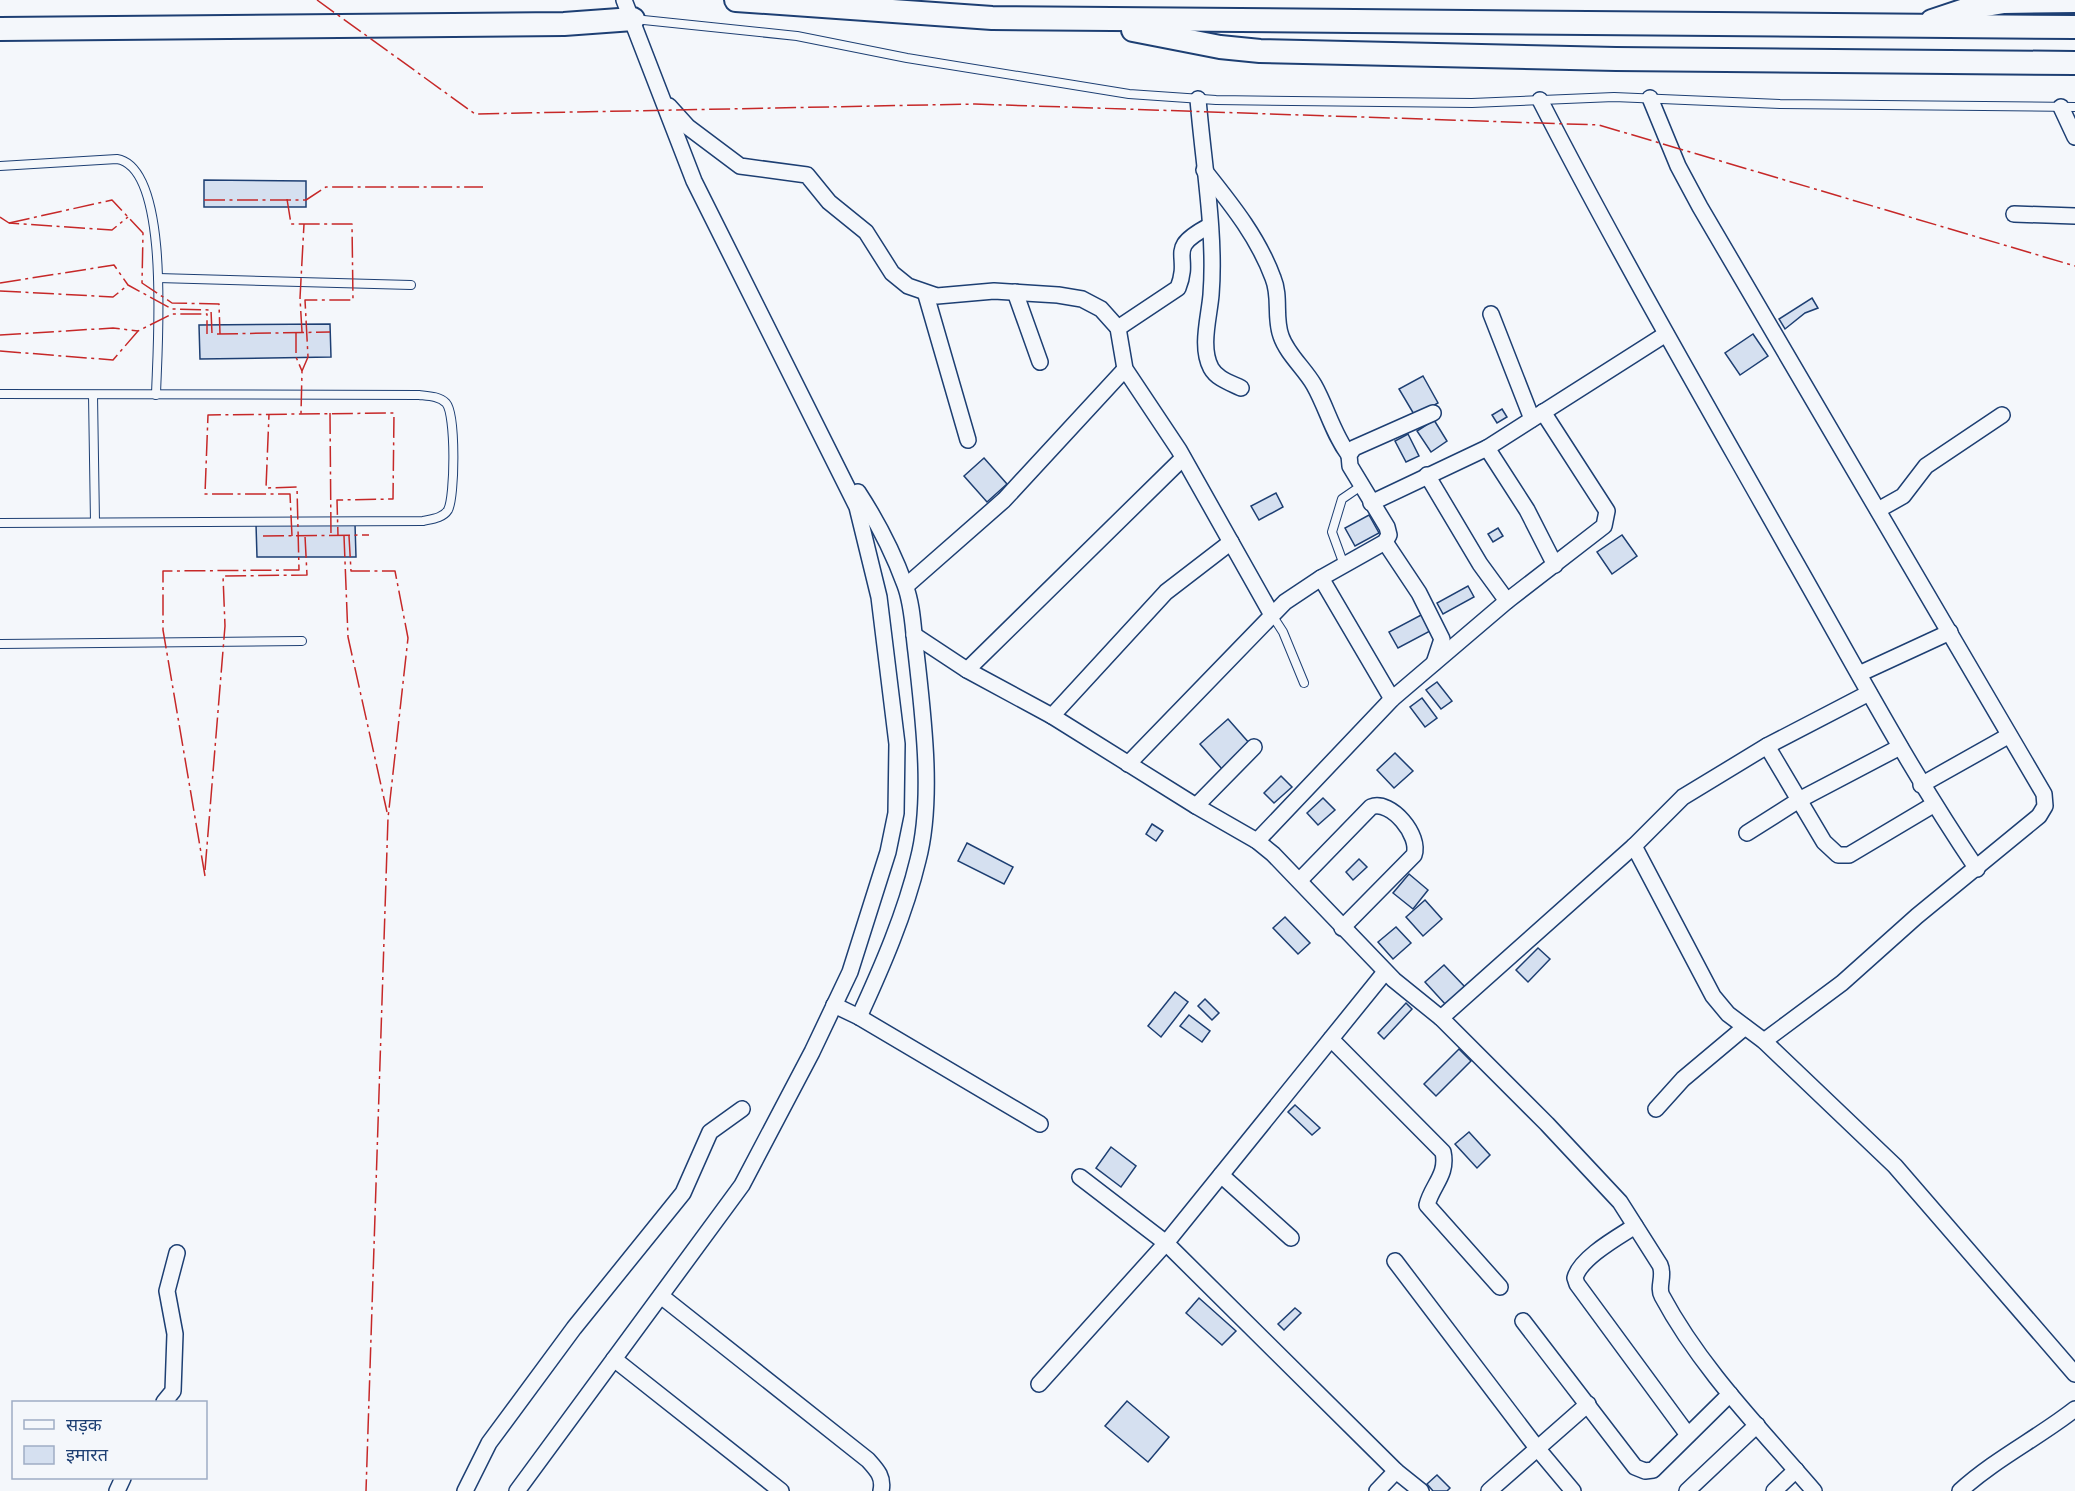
<svg xmlns="http://www.w3.org/2000/svg" width="2075" height="1491" font-family="'PT Serif','Noto Sans Devanagari',serif">
<style>
.building{fill:#d5e0f0;stroke:#1d3f73;stroke-width:1.5}
.lines{fill:none;stroke-linecap:round;stroke-linejoin:round}
.lane-casing{stroke:#1d3f73;stroke-width:10}
.street-casing{stroke:#1d3f73;stroke-width:18}
.secondary-casing{stroke:#1d3f73;stroke-width:26}
.lane{stroke:#f4f7fb;stroke-width:8}
.street{stroke:#f4f7fb;stroke-width:15}
.secondary{stroke:#f4f7fb;stroke-width:22}
.power{stroke:#c62828;stroke-width:1.5;stroke-dasharray:21 4.5 3 4.5;stroke-linecap:butt}
</style>
<rect width="100%" height="100%" fill="#f4f7fb"/>
<g class="building">
<polygon points="204,180 306,181 306,207 204,207"/>
<polygon points="1812,298 1818,308 1805,313 1785,329 1779,319"/>
<polygon points="330,324 331,357 200,359 199,325"/>
<polygon points="1753,334 1768,356 1740,375 1725,353"/>
<polygon points="1423,376 1438,403 1415,416 1399,389"/>
<polygon points="1502,409 1507,417 1497,423 1492,415"/>
<polygon points="1434,420 1447,441 1431,452 1417,431"/>
<polygon points="1408,434 1419,456 1406,462 1395,441"/>
<polygon points="984,458 1007,484 987,502 964,476"/>
<polygon points="1276,493 1283,507 1259,520 1251,506"/>
<polygon points="1369,515 1379,533 1355,546 1345,528"/>
<polygon points="256,524 355,524 356,557 257,557"/>
<polygon points="1498,528 1503,536 1493,542 1488,534"/>
<polygon points="1622,535 1637,556 1612,574 1597,552"/>
<polygon points="1468,586 1474,597 1443,614 1437,603"/>
<polygon points="1423,614 1432,630 1398,648 1389,632"/>
<polygon points="1437,682 1452,701 1441,709 1426,690"/>
<polygon points="1422,698 1437,718 1425,727 1410,707"/>
<polygon points="1228,719 1250,744 1222,769 1200,744"/>
<polygon points="1395,753 1413,771 1394,788 1377,770"/>
<polygon points="1281,776 1292,787 1274,803 1264,793"/>
<polygon points="1323,798 1335,810 1318,825 1307,813"/>
<polygon points="1152,824 1163,831 1156,841 1146,834"/>
<polygon points="967,843 1013,867 1004,884 958,861"/>
<polygon points="1359,859 1367,867 1353,880 1346,872"/>
<polygon points="1409,874 1428,890 1413,909 1393,893"/>
<polygon points="1425,900 1442,919 1423,936 1406,917"/>
<polygon points="1285,917 1310,943 1298,954 1273,928"/>
<polygon points="1396,927 1411,943 1393,959 1378,942"/>
<polygon points="1538,948 1550,959 1528,982 1516,970"/>
<polygon points="1444,965 1465,987 1446,1005 1425,982"/>
<polygon points="1175,992 1188,1002 1161,1037 1148,1026"/>
<polygon points="1205,999 1219,1013 1212,1020 1198,1006"/>
<polygon points="1406,1003 1412,1009 1384,1039 1378,1033"/>
<polygon points="1189,1015 1210,1031 1202,1042 1180,1026"/>
<polygon points="1459,1049 1471,1061 1436,1096 1424,1084"/>
<polygon points="1295,1105 1320,1128 1312,1135 1288,1112"/>
<polygon points="1469,1132 1490,1155 1477,1168 1455,1144"/>
<polygon points="1111,1147 1136,1166 1121,1187 1096,1168"/>
<polygon points="1199,1298 1236,1331 1222,1345 1186,1313"/>
<polygon points="1295,1308 1301,1313 1284,1330 1278,1324"/>
<polygon points="1127,1401 1169,1437 1148,1462 1105,1426"/>
<polygon points="1437,1475 1450,1488 1447,1491 1433,1491 1427,1484"/>
</g>
<g class="lines">
<defs>
<g id="lane">
<polyline points="634,19 797,36 907,58 1129,94 1216,100 1472,103 1614,97 1780,104 2075,107"/>
<path d="M0 166 117 159C172 168 157 351 156 395"/>
<polyline points="158,278 411,285"/>
<path d="M0 394 419 395C428 396 439 396 446 403 456 414 455 497 448 510 443 518 432 519 423 521L0 523"/>
<polyline points="93,395 95,522"/>
<polyline points="1344,565 1332,532 1342,499 1361,486"/>
<polyline points="1272,615 1283,632 1304,683"/>
<polyline points="0,644 302,641"/>
</g>
<g id="street">
<polyline points="1650,98 1678,166 1700,207 2044,794 2045,806 2039,816 1917,916 1842,983 1764,1041"/>
<path d="M1198 99C1203 161 1216 234 1211 295 1209 318 1200 347 1211 368 1217 379 1231 383 1241 388"/>
<path d="M1540 100C1618 252 1704 400 1788 549 1850 657 1907 766 1977 869"/>
<polyline points="669,106 688,127 740,166 807,175 829,202 866,232 892,273 908,286 937,296 994,291 1058,295 1082,299 1101,309 1118,328 1125,369 1179,450 1272,615"/>
<polyline points="2061,107 2075,137"/>
<path d="M1204 170C1231 204 1258 237 1273 278 1281 297 1274 317 1281 336 1287 354 1305 369 1314 385 1327 408 1333 434 1349 455"/>
<polyline points="2014,214 2075,216"/>
<polyline points="1015,292 1040,362"/>
<polyline points="926,295 968,440"/>
<polyline points="1491,314 1532,419"/>
<path d="M1118 328 1178 288C1192 253 1164 250 1209 226"/>
<polyline points="1487,448 1527,510 1555,565"/>
<polyline points="1427,475 1480,564 1507,601"/>
<path d="M858 492C877 521 893 552 905 585 913 606 913 630 916 652 923 715 934 799 918 860 905 914 882 967 859 1017"/>
<polyline points="1371,503 1487,448 1666,334"/>
<polyline points="1878,510 1903,496 1926,466 2002,415"/>
<polyline points="1385,542 1419,593 1442,639 1434,663"/>
<polyline points="1321,578 1392,699"/>
<polyline points="906,586 1004,500 1125,369"/>
<path d="M914 635 967 670 1052 716 1196 806 1257 841 1273 854 1394 980 1441 1018 1547 1124 1620 1202 1660 1265C1665 1276 1657 1287 1662 1296 1701 1369 1761 1429 1814 1491"/>
<polyline points="967,670 1183,458"/>
<polyline points="1859,674 1950,632"/>
<polyline points="1052,716 1166,592 1231,542"/>
<polyline points="1767,746 1824,842 1838,855 1849,855 1933,805"/>
<polyline points="1128,764 1285,602 1321,578 1385,542 1389,535 1387,527 1350,466 1349,455 1354,448 1433,413"/>
<polyline points="1921,785 2008,736"/>
<polyline points="1196,806 1254,747"/>
<polyline points="1747,833 1799,800 1900,747"/>
<polyline points="1257,841 1392,699 1507,601 1604,526 1607,511 1543,412"/>
<polyline points="1634,846 1713,996 1728,1014 1764,1041 1895,1166 2075,1374"/>
<path d="M1300 880 1371 807C1391 799 1421 836 1414 855L1342 928"/>
<polyline points="834,1005 859,1017 1040,1124"/>
<polyline points="1441,1018 1634,846 1683,797 1767,746 1869,693"/>
<path d="M1331 1039 1443 1152C1448 1175 1432 1185 1427 1205L1500 1287"/>
<polyline points="1656,1109 1683,1079 1745,1027"/>
<polyline points="1221,1175 1291,1238"/>
<polyline points="1080,1177 1166,1243 1396,1471 1421,1491"/>
<path d="M1635 1226C1618 1237 1580 1258 1575 1278L1577 1284 1688 1435"/>
<polyline points="1395,1261 1537,1448 1573,1491"/>
<path d="M661 1296 868 1460C877 1470 884 1477 881 1491"/>
<polyline points="1523,1321 1635,1467 1645,1471 1653,1470 1730,1394"/>
<polyline points="614,1359 781,1491"/>
<polyline points="1039,1384 1166,1243 1385,972"/>
<polyline points="164,1402 173,1391 175,1334 167,1291 177,1253"/>
<polyline points="117,1491 123,1478"/>
<polyline points="465,1491 489,1443 574,1328 683,1193 710,1132 742,1109"/>
<polyline points="517,1491 742,1185 812,1052 850,972 888,852 896,813 897,744 879,597 857,507 694,181 624,0"/>
<polyline points="1377,1491 1396,1471"/>
<polyline points="1489,1491 1588,1404"/>
<polyline points="1687,1491 1757,1425"/>
<polyline points="1774,1491 1796,1470"/>
<path d="M1960 1491C1995 1459 2038 1438 2075 1409"/>
</g>
<g id="secondary">
<polyline points="736,0 992,18 2075,27"/>
<polyline points="1932,21 1974,7 2004,2 2075,1"/>
<polyline points="0,29 564,24 633,19"/>
<polyline points="1133,30 1220,47 1260,51 1616,59 2075,63"/>
</g>
</defs>
<use href="#lane" class="lane-casing"/>
<use href="#street" class="street-casing"/>
<use href="#secondary" class="secondary-casing"/>
<use href="#lane" class="lane"/>
<use href="#street" class="street"/>
<use href="#secondary" class="secondary"/>
<g class="power">
<polyline points="317,0 475,114 975,104 1599,125 2075,266"/>
<polyline points="287,199 291,224 352,224 353,300 305,300 308,357 302,371 301,414"/>
<polyline points="204,200 306,200 326,187 483,187"/>
<polyline points="0,217 9,223 112,230 128,217"/>
<polyline points="9,223 112,200 143,233 142,283 172,303 219,304 220,334"/>
<polyline points="0,283 114,265 128,285 172,309 211,310 212,334"/>
<polyline points="0,291 113,297 128,285"/>
<polyline points="296,332 296,357 302,371"/>
<polyline points="302,332 300,298 304,224"/>
<polyline points="217,334 330,332"/>
<polyline points="0,335 113,328 138,331"/>
<polyline points="0,351 113,360 138,331 172,314 207,314 207,334"/>
<polyline points="330,413 331,536"/>
<polyline points="263,536 369,535"/>
<polyline points="292,536 290,494 205,494 208,415 394,413 393,499 337,500 338,536"/>
<polyline points="344,536 348,637 387,812"/>
<polyline points="349,536 351,571 395,571 408,638 388,818 366,1491"/>
<polyline points="205,870 225,626 223,576 307,575 305,536"/>
<polyline points="205,876 163,630 163,571 299,570 297,487 266,488 269,414"/>
</g>
</g>
<rect x="12" y="1401" width="195" height="78" fill="#f4f7fb" stroke="#9eadc5" stroke-width="1.5"/>
<rect x="24" y="1420" width="30" height="9" fill="#f4f7fb" stroke="#9eadc5" stroke-width="1.5"/>
<text x="66" y="1431" font-size="18" fill="#1d3f73">सड़क</text>
<rect x="24" y="1446" width="30" height="18" fill="#d5e0f0" stroke="#9eadc5" stroke-width="1.5"/>
<text x="66" y="1461" font-size="18" fill="#1d3f73">इमारत</text>
</svg>
